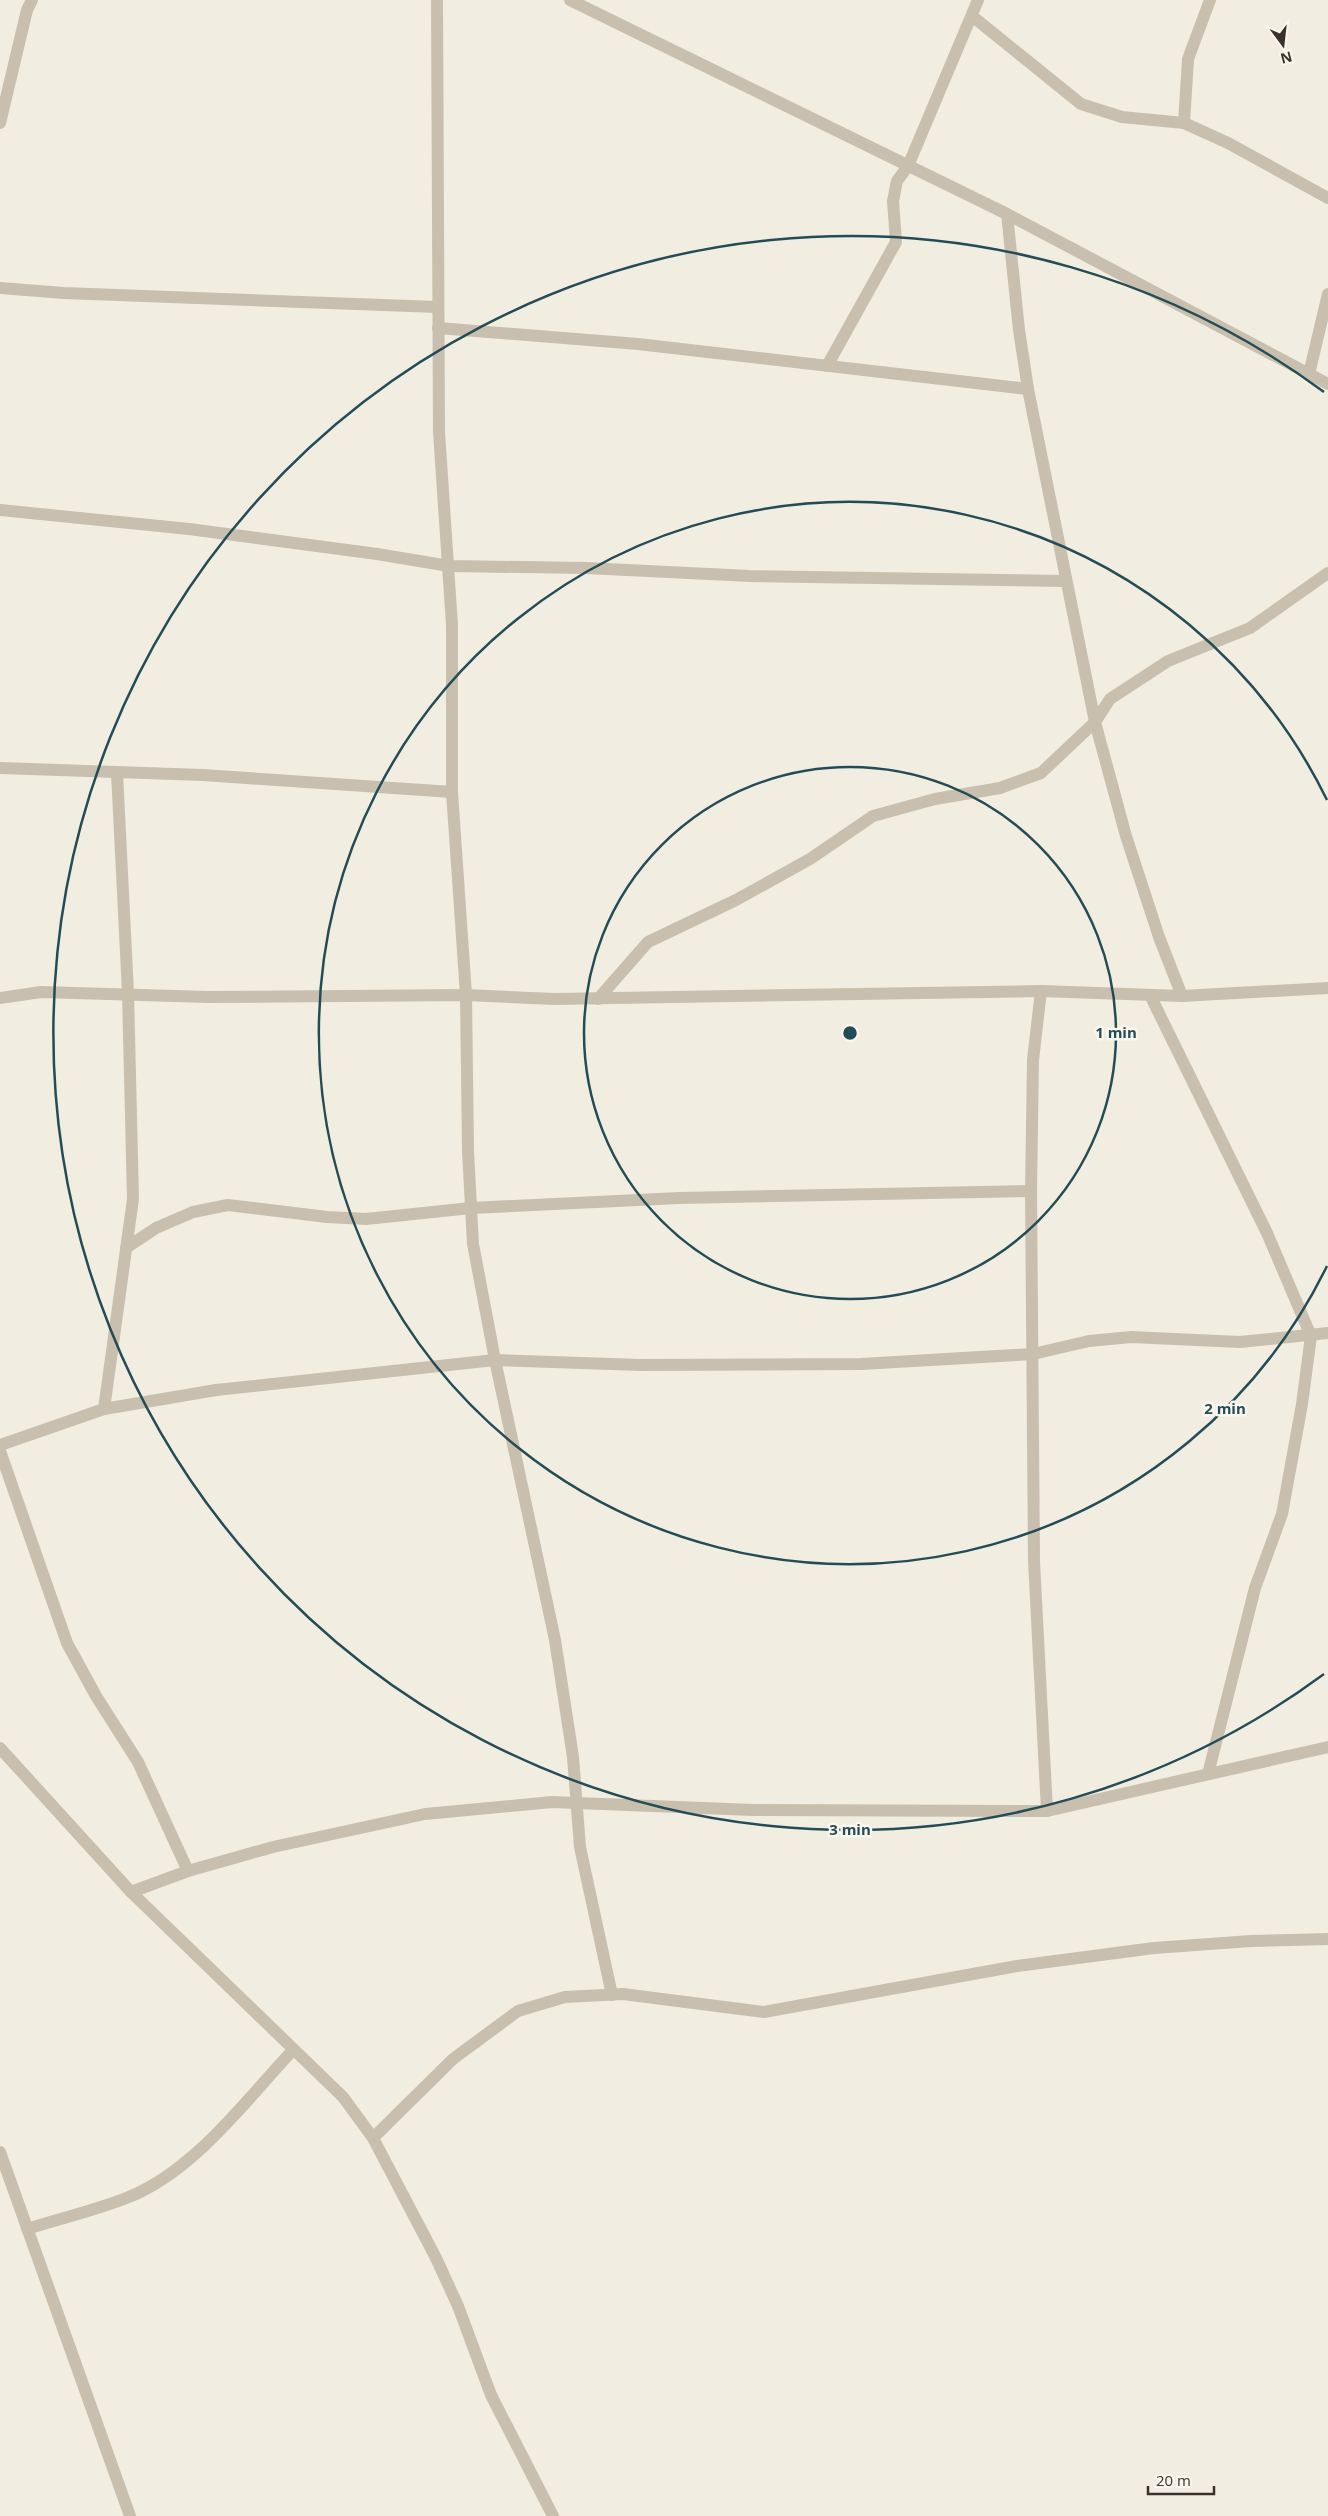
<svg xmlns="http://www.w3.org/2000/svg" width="1328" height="2516" font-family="'Open Sans',sans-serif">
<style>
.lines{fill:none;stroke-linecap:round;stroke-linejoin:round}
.minor{stroke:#c9bfae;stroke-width:12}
.ring{fill:none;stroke:#244c57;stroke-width:2.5}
.centre{fill:#244c57;stroke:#f9f6ee;stroke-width:2.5}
.ring-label{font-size:15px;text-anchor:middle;font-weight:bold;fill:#244c57;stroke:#f9f6ee;stroke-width:5;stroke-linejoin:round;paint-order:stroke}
</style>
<rect width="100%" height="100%" fill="#f2ede1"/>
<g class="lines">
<g class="minor">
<polyline points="437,0 439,432 452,625 452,792 466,995 468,1151 473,1244 495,1360 555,1640 573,1757 580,1847 612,1995"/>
<polyline points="570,0 1007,214 1328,384"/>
<polyline points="972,16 1081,104 1122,117 1184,123 1228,143 1328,198"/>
<polyline points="0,123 27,10 32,0"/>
<polyline points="1184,123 1188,59 1210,0"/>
<polyline points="1007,214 1019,330 1028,389 1095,722 1126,836 1159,937 1182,996"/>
<polyline points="0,288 64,293 437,307"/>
<polyline points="438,328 638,344 1028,389"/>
<polyline points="827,366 896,242 893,201 897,181 908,166 978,0"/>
<polyline points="1309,374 1328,294"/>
<polyline points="0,510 189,529 377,554 449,566 586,568 750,576 1066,581"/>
<polyline points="0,768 203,775 452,792"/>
<polyline points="1041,991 1033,1060 1031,1191 1034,1561 1047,1811"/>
<polyline points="1150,995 1267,1233 1311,1336 1302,1404 1282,1514 1255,1588 1208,1774"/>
<polyline points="0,998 41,992 208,997 466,995 554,999 1041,991 1182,996 1328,988"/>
<polyline points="598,999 648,942 736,900 810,859 873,816 935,799 1000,788 1041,773 1095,722 1110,699 1168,661 1250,628 1328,573"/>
<polyline points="126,1248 156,1228 193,1212 228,1205 327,1217 366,1219 471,1208 679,1198 1031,1191"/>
<polyline points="104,1409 133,1199 128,993 117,773"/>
<polyline points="0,1445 104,1409 216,1390 495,1360 640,1365 861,1364 1033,1354 1089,1341 1131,1337 1240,1342 1328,1333"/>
<polyline points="0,1451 67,1643 96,1696 138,1762 188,1871"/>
<polyline points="0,1748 131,1892 343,2097 373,2138 436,2258 458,2306 491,2395 553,2516"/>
<polyline points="131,1892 188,1871 273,1847 425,1814 552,1802 753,1810 1047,1811 1328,1747"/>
<polyline points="373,2138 453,2059 518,2011 565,1997 623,1994 764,2012 1017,1966 1154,1948 1251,1941 1328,1939"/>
<polyline points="0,2152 130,2516"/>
<path d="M27 2229C61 2218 97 2210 129 2197 194 2171 246 2100 293 2050"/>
</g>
</g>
<g class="ring">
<circle cx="850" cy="1033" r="266"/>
<path d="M1327 1266A531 531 0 1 1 1327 800"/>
<path d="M1324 1674A797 797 0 1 1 1324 392"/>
</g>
<circle cx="850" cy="1033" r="8" class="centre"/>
<g class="ring-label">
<text x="1116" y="1038">1 min</text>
<text x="1225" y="1414">2 min</text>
<text x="850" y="1835">3 min</text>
</g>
<g transform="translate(1283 45) rotate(165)" stroke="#f9f6ee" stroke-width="4" paint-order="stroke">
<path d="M0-4L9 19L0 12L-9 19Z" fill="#39322c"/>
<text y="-8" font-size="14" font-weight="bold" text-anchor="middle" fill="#39322c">N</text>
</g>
<path d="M1148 2486v8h66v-8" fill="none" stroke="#39322c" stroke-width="2.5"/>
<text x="1156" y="2486" font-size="15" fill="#39322c" stroke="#f9f6ee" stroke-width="4" paint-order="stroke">20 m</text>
</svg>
